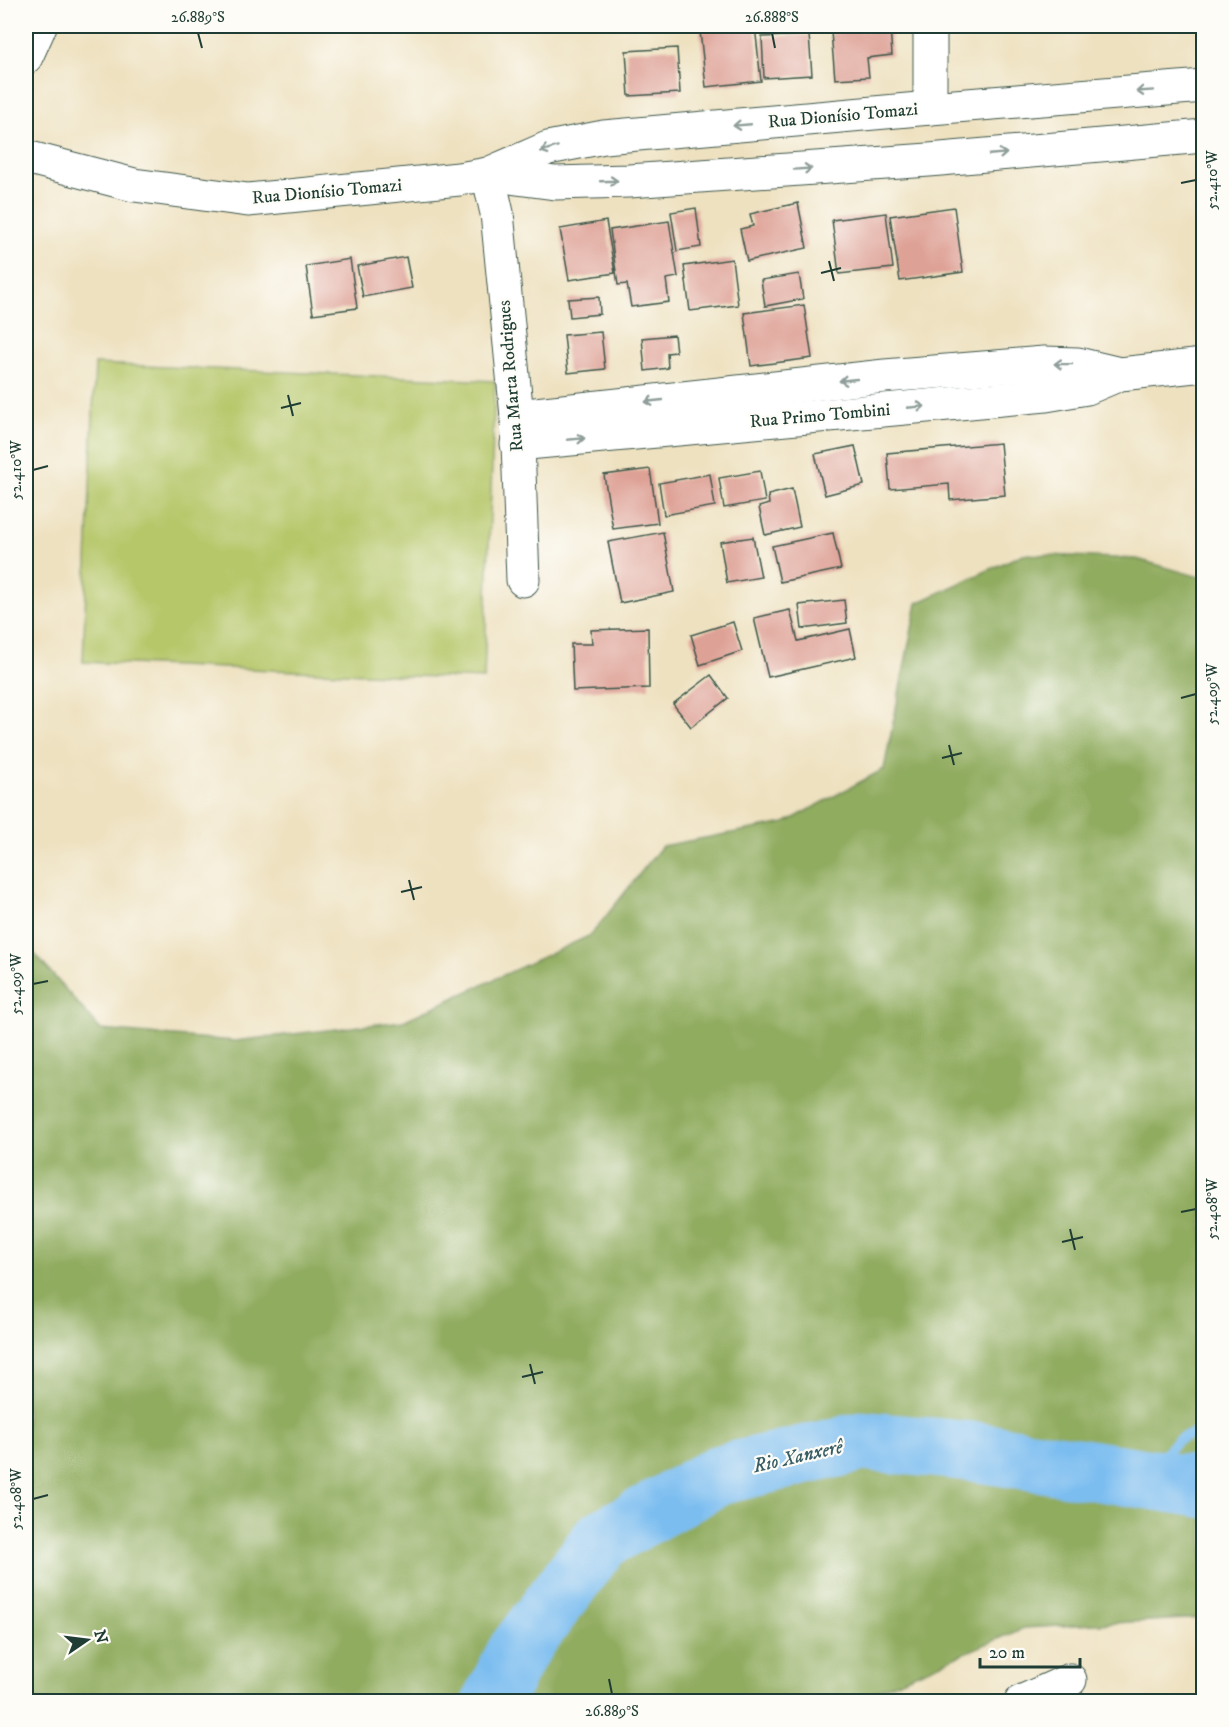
<svg xmlns="http://www.w3.org/2000/svg" width="1229" height="1727" font-family="'IM FELL DW Pica',serif">
<style>
.green{fill:#b6c76a;stroke:#6a824f;stroke-width:1.5}
.forest{fill:#90ac5e;stroke:#587449;stroke-width:1.5}
.lines{fill:none;stroke-linecap:round;stroke-linejoin:round}
.stream{stroke:#7cbdf0;stroke-width:10}
.river{stroke:#7cbdf0;stroke-width:60}
.building{fill:#dea196}
.minor-casing{stroke:#3e5649;stroke-width:35}
.minor{stroke:#fff;stroke-width:33}
.oneway{stroke:#8f9e9a}
.ticks{fill:none;stroke:#1f3d34;stroke-width:2}
.labels{text-anchor:middle;dominant-baseline:central;stroke-width:4.5;stroke-linejoin:round;paint-order:stroke}
.street-label{font-size:18px;fill:#1f3d34;stroke:#fdfcf7}
.water-label{font-size:20px;font-style:italic;fill:#365d63;stroke:#fdfcf7}
.neatline{fill:none;stroke:#1f3d34;stroke-width:2}
.ticks-label{font-size:15px;text-anchor:middle;fill:#1f3d34}
</style>
<rect width="100%" height="100%" fill="#fdfcf7"/>
<filter id="ink" filterUnits="userSpaceOnUse"><feTurbulence type="fractalNoise" baseFrequency=".0167" numOctaves="2"/><feDisplacementMap in="SourceGraphic" scale="12" xChannelSelector="R" yChannelSelector="G"/><feConvolveMatrix kernelMatrix="1 2 1 2 8 2 1 2 1" color-interpolation-filters="sRGB"/></filter>
<filter id="wash" filterUnits="userSpaceOnUse"><feTurbulence type="fractalNoise" baseFrequency=".008" numOctaves="4" result="noise"/><feDisplacementMap in="SourceGraphic" scale="24" xChannelSelector="R" yChannelSelector="G"/><feGaussianBlur stdDeviation="1.35" result="paint"/><feColorMatrix in="noise" values="0 0 0 0 0 0 0 0 0 0 0 0 0 0 0 0 0 1.4 0 .05"/><feComposite in="paint" operator="in"/></filter>
<g filter="url(#wash)">
<rect width="100%" height="100%" fill="#eee1c0"/>
<polygon class="green" points="95,364 495,381 484,679 83,662"/>
<polygon class="forest" points="1023,554 1137,559 1203,578 1203,1618 1024,1628 868,1694 862,1701 26,1701 26,944 101,1030 235,1041 403,1021 591,935 662,846 785,823 884,769 917,603"/>
<g class="lines">
<polyline class="stream" points="1139,1478 1179,1439 1204,1430"/>
<polyline class="river" points="492,1702 517,1652 601,1540 719,1475 865,1441 977,1452 1204,1488"/>
</g>
<g id="blocks">
<g class="building">
<polygon points="755,26 761,81 706,87 700,31"/>
<polygon points="890,27 892,55 867,58 869,77 835,79 831,32"/>
<polygon points="809,35 812,75 764,78 762,37"/>
<polygon points="677,48 680,93 629,96 626,51"/>
<polygon points="798,203 807,248 747,261 740,229 753,226 750,214"/>
<polygon points="954,207 963,272 900,281 890,216"/>
<polygon points="696,208 701,247 677,251 671,212"/>
<polygon points="886,213 893,268 839,274 832,220"/>
<polygon points="606,221 615,273 569,280 560,229"/>
<polygon points="669,221 678,277 666,279 669,302 631,307 627,284 618,285 610,230"/>
<polygon points="406,257 412,288 363,297 357,266"/>
<polygon points="350,259 357,308 313,314 306,266"/>
<polygon points="732,259 738,305 690,311 684,266"/>
<polygon points="799,274 803,299 765,306 761,280"/>
<polygon points="599,297 600,314 570,317 568,299"/>
<polygon points="804,305 812,358 751,366 744,313"/>
<polygon points="601,332 605,369 568,373 564,335"/>
<polygon points="674,335 676,352 667,353 668,368 645,371 642,338"/>
<polygon points="1000,443 1005,495 950,500 949,484 890,489 887,453"/>
<polygon points="855,446 864,485 825,495 815,454"/>
<polygon points="650,469 658,523 613,529 604,475"/>
<polygon points="760,471 765,501 724,508 719,478"/>
<polygon points="710,474 715,506 664,515 659,483"/>
<polygon points="792,489 800,527 765,535 759,507 769,504 768,495"/>
<polygon points="663,532 674,592 620,603 608,542"/>
<polygon points="833,533 841,569 780,582 772,546"/>
<polygon points="753,537 761,577 727,583 720,542"/>
<polygon points="844,600 847,623 802,629 799,605"/>
<polygon points="790,610 798,641 850,629 856,657 768,677 754,618"/>
<polygon points="733,622 742,651 700,665 691,635"/>
<polygon points="648,628 649,688 573,691 571,644 592,644 591,630"/>
<polygon points="711,675 728,698 691,727 673,704"/>
</g>
</g>
</g>
<g filter="url(#ink)">
<use href="#blocks" fill-opacity="0" stroke="#3e5649" stroke-width="1.5"/>
<g class="lines">
<defs>
<g id="minor">
<polyline points="26,57 40,26"/>
<polyline points="930,108 930,26"/>
<polyline points="26,157 134,185 248,200 459,179 488,174 548,148 604,137 930,108 1204,86"/>
<polyline points="488,174 555,183 629,181 929,160 1204,136"/>
<polyline points="488,174 497,213 517,416 523,580"/>
<polyline points="517,416 885,376 1044,363 1078,364 1120,374"/>
<polyline points="517,444 1046,395 1087,388 1120,374 1204,365"/>
<polyline points="1021,1702 1070,1680"/>
</g>
</defs>
<use href="#minor" class="minor-casing"/>
<use href="#minor" class="minor"/>
</g>
<defs><path id="oneway-shaft" d="M-6 0H5M1.5-3L5.5 0L1.5 3" fill="none" stroke-width="1.6" stroke-linecap="round" stroke-linejoin="round" transform="scale(1.5)"/></defs>
<g class="oneway">
<use href="#oneway-shaft" transform="translate(1145 91) rotate(176)"/>
<use href="#oneway-shaft" transform="translate(742 125) rotate(175)"/>
<use href="#oneway-shaft" transform="translate(549 149) rotate(163)"/>
<use href="#oneway-shaft" transform="translate(998 154) rotate(-5)"/>
<use href="#oneway-shaft" transform="translate(803 169) rotate(-4)"/>
<use href="#oneway-shaft" transform="translate(609 181) rotate(-2)"/>
<use href="#oneway-shaft" transform="translate(1063 364) rotate(-179)"/>
<use href="#oneway-shaft" transform="translate(848 380) rotate(174)"/>
<use href="#oneway-shaft" transform="translate(654 401) rotate(174)"/>
<use href="#oneway-shaft" transform="translate(916 407) rotate(-5)"/>
<use href="#oneway-shaft" transform="translate(576 439) rotate(-5)"/>
</g>
</g>
<path class="ticks" d="M198 33 202 48M772 33 775 48M1181 183 1196 180M829 261 834 281M821 273 841 268M288 395 293 416M281 408 301 403M33 470 48 466M1181 698 1196 694M949 745 954 765M942 758 962 753M409 880 414 900M401 892 422 887M33 984 48 981M1181 1212 1196 1209M1070 1229 1075 1250M1062 1242 1083 1237M530 1364 535 1384M522 1377 543 1372M33 1499 48 1495M609 1679 612 1694"/>
<g class="labels">
<g class="street-label">
<text transform="translate(843 116) rotate(-5)">Rua Dionísio Tomazi</text>
<text transform="translate(327 192) rotate(-5)">Rua Dionísio Tomazi</text>
<text transform="translate(511 376) rotate(-95)">Rua Marta Rodrigues</text>
<text transform="translate(820 416) rotate(-5)">Rua Primo Tombini</text>
</g>
<g class="water-label">
<text transform="translate(798 1457) rotate(-13)">Rio Xanxerê</text>
</g>
</g>
<rect width="1229" height="1727" fill="none" stroke="#fdfcf7" stroke-width="66"/>
<g transform="translate(87 1640) rotate(76)" stroke="#fdfcf7" stroke-width="4.5" paint-order="stroke">
<path d="M0-4.5L10 22L0 15L-10 22Z" fill="#1f3d34"/>
<text y="-9" font-size="16" font-weight="bold" text-anchor="middle" fill="#1f3d34">N</text>
</g>
<path d="M980 1658v9h100v-9" fill="none" stroke="#1f3d34" stroke-width="3"/>
<text x="989" y="1658" font-size="18" fill="#1f3d34" stroke="#fdfcf7" stroke-width="4.5" paint-order="stroke">20 m</text>
<rect x="33" y="33" width="1163" height="1661" class="neatline"/>
<g class="ticks-label">
<text x="198" y="22">26.889°S</text>
<text x="772" y="22">26.888°S</text>
<text transform="translate(1212 180) rotate(-90)" y="5">52.410°W</text>
<text transform="translate(16 470) rotate(-90)" y="5">52.410°W</text>
<text transform="translate(1212 694) rotate(-90)" y="5">52.409°W</text>
<text transform="translate(16 984) rotate(-90)" y="5">52.409°W</text>
<text transform="translate(1212 1209) rotate(-90)" y="5">52.408°W</text>
<text transform="translate(16 1499) rotate(-90)" y="5">52.408°W</text>
<text x="612" y="1716">26.889°S</text>
</g>
</svg>
